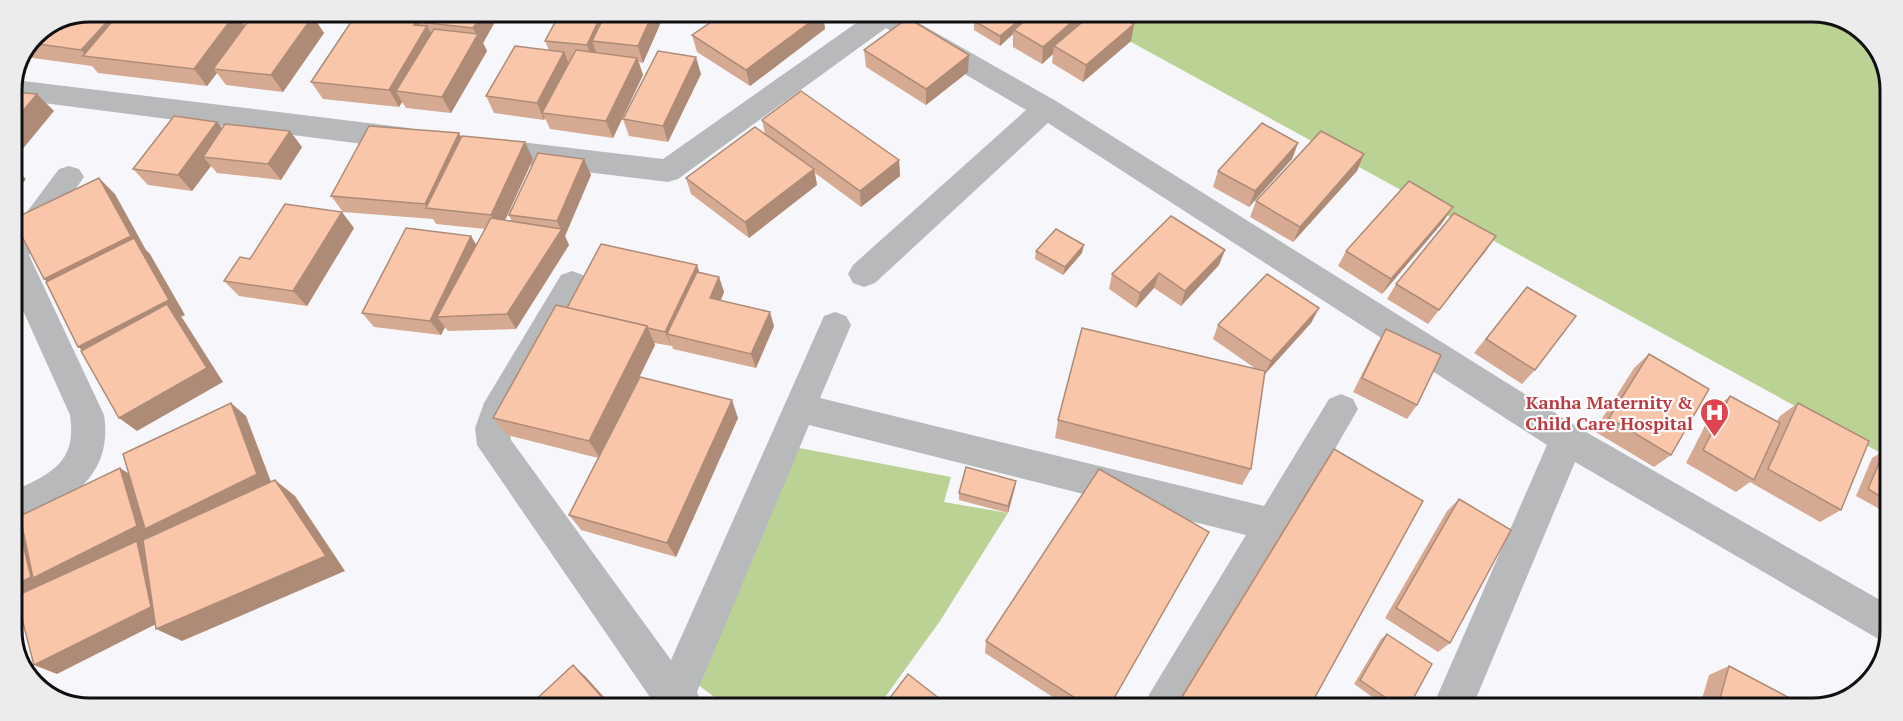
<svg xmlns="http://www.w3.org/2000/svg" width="1903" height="721" font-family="'PT Serif',serif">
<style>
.green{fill:#bbd295}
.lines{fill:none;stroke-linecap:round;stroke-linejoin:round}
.street{fill:#b7b9ba;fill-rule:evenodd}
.wall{fill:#d6aa92;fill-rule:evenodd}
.shaded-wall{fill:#ae8b77}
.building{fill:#f9c6aa;stroke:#ae8b77;stroke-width:1.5}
.labels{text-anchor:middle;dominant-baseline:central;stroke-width:4.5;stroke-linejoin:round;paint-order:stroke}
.health-label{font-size:18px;font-weight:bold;fill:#be3a42;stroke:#fff;text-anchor:end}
.rim{fill:none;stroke:#101012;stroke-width:3}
</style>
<rect width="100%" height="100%" fill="#f7f7fb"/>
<g class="green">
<polygon points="1080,14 1838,16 1875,43 1891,85 1888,457"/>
<polygon points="784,445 951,477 944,502 1008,513 940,621 878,707 726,706 680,671"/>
</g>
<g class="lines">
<g class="street">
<polygon points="869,14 903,14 1056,101 1579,428 1887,604 1887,644 1575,462 1472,708 1432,708 1547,445 1048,123 875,283 864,287 853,283 848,274 853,265 1026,110 886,28 678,179 668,182 487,160 477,157 473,149 477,141 487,138 663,159"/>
<polygon points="15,80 409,128 419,132 423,139 419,146 409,150 12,99"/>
<path d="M69 166 79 169 84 177 29 255 104 415C114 479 65 505 12 526V492C52 473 77 463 70 415L12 286V232L59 169Z"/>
<polygon points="572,271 583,275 588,284 512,417 509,428 511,440 671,660 824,316 835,312 846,316 851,325 820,398 1264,506 1329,399 1341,394 1353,399 1358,409 1186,707 1144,707 1150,693 1246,535 809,425 697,692 703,706 656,706 477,445 475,428 484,403 561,275"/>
</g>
</g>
<g class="wall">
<path d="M90 12H285V13L324 33 283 92 226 85 217 73 207 86 98 73 92 66 25 57 35 35ZM242 21H248L245 26Z"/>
<polygon points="379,13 500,13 483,43 487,51 451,113 406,108 402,102 399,107 323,99 311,82 374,21"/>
<polygon points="560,13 665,13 643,63 639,62 643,75 613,138 550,129 545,118 544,120 494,113 486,96 549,50 545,41"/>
<polygon points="703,14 823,14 825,29 750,86 697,52 692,35 716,19 704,20"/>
<polygon points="983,14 1090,14 1090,17 1134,24 1131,41 1083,82 1052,63 1053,54 1042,64 1013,47 1013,34 1000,46 974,30 974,21"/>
<polygon points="864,50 968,72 926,105 866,67"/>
<polygon points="701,74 668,142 629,136 623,119"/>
<polygon points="762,120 899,160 900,176 861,207 815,173 817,185 749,238 691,194 686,178 765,134"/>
<polygon points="222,128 302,147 281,180 217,173 211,166 192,191 148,185 133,169"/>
<polygon points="462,137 533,159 505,221 512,222 509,215 584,159 591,175 565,236 569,245 516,329 448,331 445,327 441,335 374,327 362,313 471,236 476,245 485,229 436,224 433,219 343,212 331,196"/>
<polygon points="1298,143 1292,159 1249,207 1213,187 1218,171"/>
<polygon points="1364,154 1357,171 1293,242 1250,217 1256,201"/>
<polygon points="1443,222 1382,294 1338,266 1346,251"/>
<polygon points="354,228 307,306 239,296 224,281 250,259"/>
<polygon points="1496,236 1485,252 1428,324 1387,299 1396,284"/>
<polygon points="1225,250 1219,265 1181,306 1154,288 1136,308 1109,289 1112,274"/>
<polygon points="1036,251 1082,253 1063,275 1035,259"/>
<polygon points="700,272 719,277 724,292 721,300 774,326 756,368 673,349 672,346 654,343 655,345 630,396 738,418 676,557 581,530 569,515 598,458 507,435 493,418 567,308"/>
<polygon points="1527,287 1535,370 1522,384 1474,353"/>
<polygon points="1319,308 1311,323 1265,374 1251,469 1242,485 1055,438 1058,420 1256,369 1213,339 1218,325"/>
<polygon points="1386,329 1417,405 1407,419 1353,392 1377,344"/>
<polygon points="1649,354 1671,455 1654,467 1594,431 1634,368"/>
<polygon points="1730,396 1777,421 1780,416 1798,403 1841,510 1820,522 1750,482 1736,492 1686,463 1713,410"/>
<polygon points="1334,449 1309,708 1174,707 1322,466"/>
<polygon points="1884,451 1888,454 1888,511 1885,512 1856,496 1872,458"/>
<polygon points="1016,481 1015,487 1008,513 959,500 959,493"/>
<polygon points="1459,499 1450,643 1438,652 1385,618 1447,511"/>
<polygon points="1209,532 1109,707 1068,707 985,653 986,641"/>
<polygon points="1387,634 1408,708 1388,708 1354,684 1381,639"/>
<polygon points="1729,666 1804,709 1699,709 1709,675"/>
</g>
<g class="shaded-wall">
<polygon points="116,12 138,12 88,57 81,50"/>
<polygon points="236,13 248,30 213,69 217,73 207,86 194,69"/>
<polygon points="422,13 441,13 418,22 424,32 427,26 436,43 396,91 402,102 399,107 389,90 414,25"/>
<polygon points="483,13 500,13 483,43 487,51 451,113 442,97 477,36 473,28"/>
<polygon points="602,13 614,13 592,41 597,54 593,62 587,45"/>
<polygon points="653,13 665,13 643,63 638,46"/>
<polygon points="821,14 823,14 825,29 750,86 746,70"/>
<polygon points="1027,14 1037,14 1014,30 1013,34 1000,46 1000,36"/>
<polygon points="1081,14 1090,14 1089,23 1054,46 1053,54 1042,64 1043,47"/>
<polygon points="313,16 324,33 283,92 271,75"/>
<polygon points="1134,24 1131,41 1083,82 1086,65"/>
<polygon points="564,52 571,69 542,113 545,118 544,120 537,103"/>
<polygon points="969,55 968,72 926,105 926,89"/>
<polygon points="696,57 701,74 668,142 663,126"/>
<polygon points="637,58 643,75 613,138 606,121"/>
<polygon points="37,94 54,111 12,162 12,124"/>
<polygon points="217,122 231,138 203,157 211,166 192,191 178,175"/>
<polygon points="290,131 302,147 281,180 268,164"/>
<polygon points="459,133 468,149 428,209 425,204"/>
<polygon points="525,142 533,159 500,231 491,215"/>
<polygon points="1298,143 1292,159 1249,207 1255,191"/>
<polygon points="1364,154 1357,171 1293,242 1300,227"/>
<polygon points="584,159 591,175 565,236 569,245 516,329 507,314 561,230 557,221"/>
<polygon points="899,160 900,176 861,207 860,191"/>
<polygon points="12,167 26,179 12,196"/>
<polygon points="814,169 817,185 749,238 745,222"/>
<polygon points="99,178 115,194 146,250 150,254 185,315 181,317 183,319 223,382 137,431 119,418 97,362 78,347 62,294 44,279"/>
<polygon points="1453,207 1443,222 1382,294 1391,279"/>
<polygon points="342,212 354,228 307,306 293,291"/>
<polygon points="471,236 480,251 437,317 445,327 441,335 430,321"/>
<polygon points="1496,236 1485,252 1428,324 1439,310"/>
<polygon points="1084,245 1082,253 1063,275 1065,267"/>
<polygon points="1225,250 1219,265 1181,306 1185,291"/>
<polygon points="697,265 702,280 667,334 672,347 665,332"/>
<polygon points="1159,273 1154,288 1136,308 1140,293"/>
<polygon points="719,277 724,292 715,313 710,298"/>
<polygon points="1319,308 1311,323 1264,375 1271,361"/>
<polygon points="770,312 774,326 756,368 751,354"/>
<polygon points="647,326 655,345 600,458 589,441"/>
<polygon points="732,400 738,418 676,557 667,543"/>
<polygon points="231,403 246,416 273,487 143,545 156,553 170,617 57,674 34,665 54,588 12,609 12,587 16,515 38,527 120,468 139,480"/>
<polygon points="275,480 295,496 345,571 182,641 156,629"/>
<polygon points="1016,481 1015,487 1008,513 1008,506"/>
<polygon points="573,665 586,677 612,706 610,706"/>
</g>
<g class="building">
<polygon points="90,12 116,12 81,50 31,43 35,35"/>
<polygon points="120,12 231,12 236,13 194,69 83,56"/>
<polygon points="255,12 277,12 313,16 271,75 213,69"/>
<polygon points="379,13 422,13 414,25 427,26 389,90 311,82 353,19 374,21"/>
<polygon points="424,13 483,13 473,28 418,22"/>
<polygon points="560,13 602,13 587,45 545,41"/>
<polygon points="606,13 653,13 638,46 592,41"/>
<polygon points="723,14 821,14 746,70 692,35"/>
<polygon points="983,14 1027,14 1000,36 974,21"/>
<polygon points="1033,14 1081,14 1043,47 1014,30"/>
<polygon points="1092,14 1117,15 1134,24 1086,65 1054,46"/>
<polygon points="908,18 969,55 926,89 864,50"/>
<polygon points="434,29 478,34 442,97 396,91"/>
<polygon points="515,46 564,52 537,103 486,96"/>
<polygon points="576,50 637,58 606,121 542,113"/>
<polygon points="658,51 696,57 663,126 623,119"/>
<polygon points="801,91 899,160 860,191 762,120"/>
<polygon points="12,92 37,94 12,124"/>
<polygon points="174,116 217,122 178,175 133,169"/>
<polygon points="1262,123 1298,143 1255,191 1218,171"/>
<polygon points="225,124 290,131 268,164 203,157"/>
<polygon points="369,126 459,133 425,204 331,196"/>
<polygon points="755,127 814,169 745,222 686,178"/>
<polygon points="1321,131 1364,154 1300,227 1256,201"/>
<polygon points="462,136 525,142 491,215 426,208"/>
<polygon points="538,153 584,159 557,221 509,215"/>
<polygon points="99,178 131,236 44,279 13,219"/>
<polygon points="1409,181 1453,207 1391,279 1346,251"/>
<polygon points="285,204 342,212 293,291 224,281 240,257 250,259"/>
<polygon points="1454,213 1496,236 1439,310 1396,284"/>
<polygon points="1171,216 1225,250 1185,291 1159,273 1140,293 1112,274"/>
<polygon points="491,218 562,229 507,314 437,317"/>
<polygon points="406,228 471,236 430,321 362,313"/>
<polygon points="1056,229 1084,245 1065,267 1036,251"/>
<polygon points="134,238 169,300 78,347 46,282"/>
<polygon points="601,244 697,265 665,332 648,328 647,326 567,308"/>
<polygon points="697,272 719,277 710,298 770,312 751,354 667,334"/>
<polygon points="1267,274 1319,308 1271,361 1218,325"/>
<polygon points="1527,287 1576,316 1535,370 1486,339"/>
<polygon points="167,304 207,368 119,418 81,351"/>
<polygon points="556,305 647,326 589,441 493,418"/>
<polygon points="1082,328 1265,371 1251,469 1058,420"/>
<polygon points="1386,329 1441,355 1417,405 1362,378"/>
<polygon points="1649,354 1709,389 1671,455 1609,418"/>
<polygon points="640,377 732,400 667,543 569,515"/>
<polygon points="1730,396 1780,423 1754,480 1703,450"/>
<polygon points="231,403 257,474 145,529 123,454"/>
<polygon points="1798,403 1869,441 1841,510 1768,469"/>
<polygon points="1334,449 1423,501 1309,708 1197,707 1182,697"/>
<polygon points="1884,451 1888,454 1888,501 1868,489"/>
<polygon points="966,467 1016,481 1008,506 959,493"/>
<polygon points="120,468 137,526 33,578 20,516"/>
<polygon points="1099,469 1209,532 1109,707 1089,707 986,641"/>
<polygon points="275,480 326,556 156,629 143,540"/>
<polygon points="1459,499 1511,530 1450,643 1396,608"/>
<polygon points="16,515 31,577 12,587 12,517"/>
<polygon points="137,541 151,607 34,665 16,596"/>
<polygon points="1387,634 1432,664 1408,708 1401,708 1360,680"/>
<polygon points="573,665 610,706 529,706"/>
<polygon points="1729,666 1805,706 1804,709 1717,709"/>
<polygon points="908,674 950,707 883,707"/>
</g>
<defs>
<symbol id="hospital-pin" viewBox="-11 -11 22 30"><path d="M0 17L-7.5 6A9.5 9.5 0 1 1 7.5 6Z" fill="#e0444e" stroke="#fff"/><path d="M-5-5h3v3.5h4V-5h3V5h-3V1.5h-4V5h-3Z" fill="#fff"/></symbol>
</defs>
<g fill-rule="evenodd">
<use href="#hospital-pin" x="1698" y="396" width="33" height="45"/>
</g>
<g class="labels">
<g class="health-label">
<text x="1693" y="402">Kanha Maternity &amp;<tspan x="1693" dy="21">Child Care Hospital</tspan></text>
</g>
</g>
<path d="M0 0H1903V721H0ZM90 22H1812A68 68 0 0 1 1880 90V630A68 68 0 0 1 1812 698H90A68 68 0 0 1 22 630V90A68 68 0 0 1 90 22Z" fill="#ececec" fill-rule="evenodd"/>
<path class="rim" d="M90 22H1812A68 68 0 0 1 1880 90V630A68 68 0 0 1 1812 698H90A68 68 0 0 1 22 630V90A68 68 0 0 1 90 22Z"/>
</svg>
